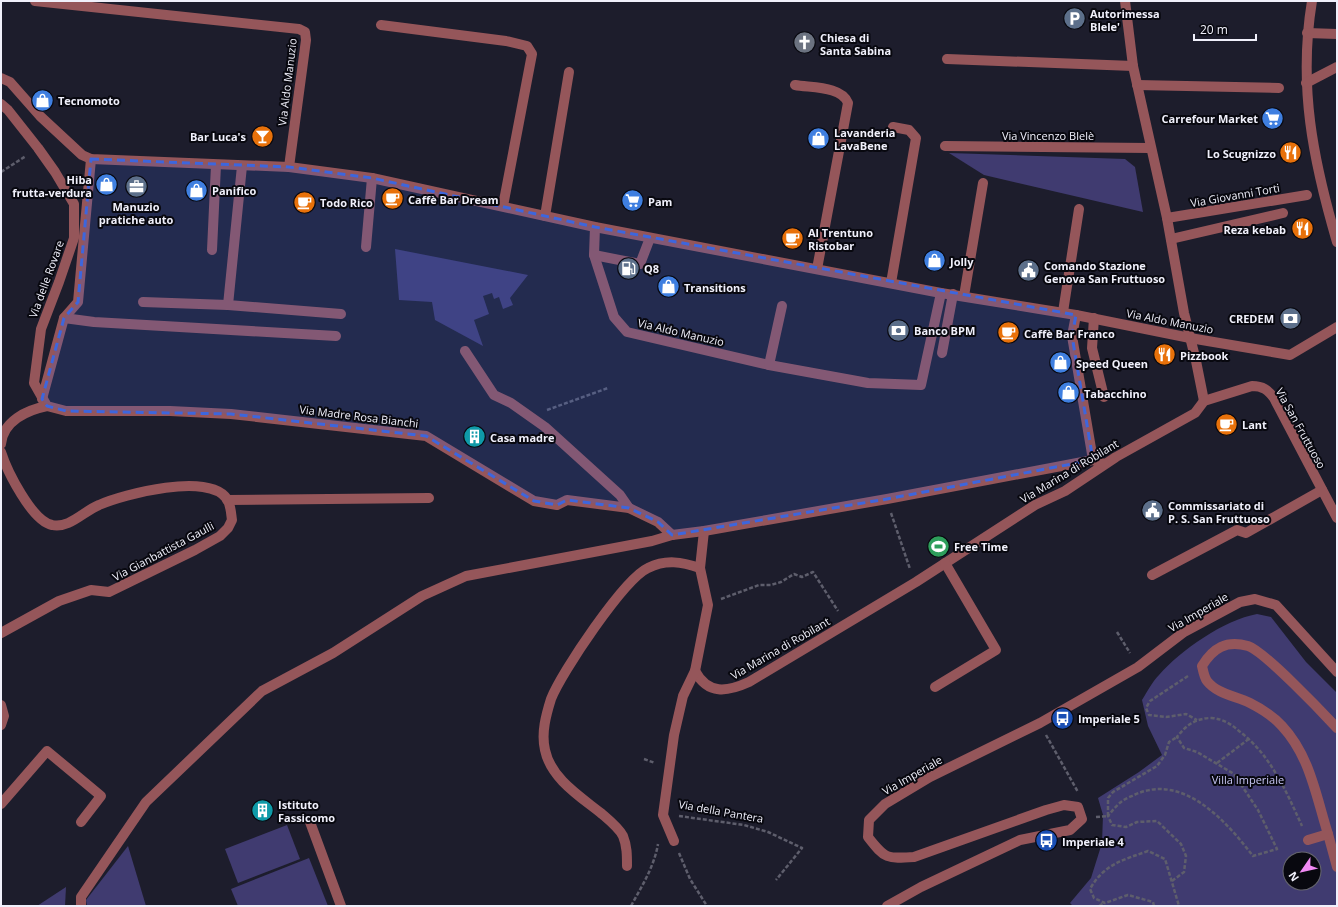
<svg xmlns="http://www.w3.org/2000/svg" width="1338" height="907" font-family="'Open Sans',sans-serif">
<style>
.green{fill:#403b70;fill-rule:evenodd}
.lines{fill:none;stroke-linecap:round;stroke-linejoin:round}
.path{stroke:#5e5e6c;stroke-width:2.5;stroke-dasharray:4 2;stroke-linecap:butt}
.minor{stroke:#95565a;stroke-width:10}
.marked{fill:#3d66dd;fill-opacity:0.2;stroke:#3d66dd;stroke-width:3;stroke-dasharray:8 5;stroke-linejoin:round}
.labels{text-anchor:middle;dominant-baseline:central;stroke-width:4;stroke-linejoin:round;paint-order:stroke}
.poi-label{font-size:11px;font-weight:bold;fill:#f0f0fb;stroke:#08080f;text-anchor:start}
.street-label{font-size:11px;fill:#f0f0fb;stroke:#08080f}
.park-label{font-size:11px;fill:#c7c6f3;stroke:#08080f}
</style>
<rect width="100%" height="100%" fill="#1d1d2c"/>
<g class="green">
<polygon points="949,153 1125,159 1135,167 1143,212 984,175"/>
<polygon points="395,249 528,275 510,298 513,305 503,309 499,297 494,299 492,293 483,296 489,314 474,320 483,346 435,320 432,302 399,300"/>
<path d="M1257 614 1271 617 1306 662 1337 693V906H1073L1070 903 1091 878 1102 843 1103 815 1098 798 1139 772 1162 755 1148 726 1142 700C1147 692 1152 682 1159 675 1181 650 1224 620 1257 614ZM1290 859H1314V883H1290Z"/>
<polygon points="287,825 300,859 238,883 225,849"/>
<polygon points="128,846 146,906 87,906 86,900"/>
<polygon points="309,858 328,906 238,906 231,889"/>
<polygon points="66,887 65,906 37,906"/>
</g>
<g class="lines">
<g class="path">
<polyline points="1,172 26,156"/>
<polyline points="547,410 608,388"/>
<polyline points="891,513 910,569"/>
<polyline points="721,599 759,585 771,585 781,582 794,574 802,577 813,572 838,611"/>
<polyline points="1117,632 1130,653"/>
<polyline points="1188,676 1150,701 1146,708 1149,715 1166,717 1186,714 1197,720"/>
<polyline points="1046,735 1078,792"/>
<polyline points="644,759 655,763"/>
<polyline points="1217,763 1250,738"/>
<polyline points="679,816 744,825 768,832 802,848 776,880"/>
<polyline points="1096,817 1108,816 1108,798 1113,792 1157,766 1165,755 1169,742 1177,737"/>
<polyline points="679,853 690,879 707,906"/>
<path d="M1172 881 1184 872 1186 856 1181 844 1157 821 1137 822 1126 827 1112 825 1108 816C1112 811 1116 806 1121 802 1124 799 1130 797 1134 795 1183 772 1226 821 1253 856L1277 849 1258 810 1234 774 1197 752 1184 748 1177 737C1186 725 1196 718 1212 718 1223 719 1231 724 1239 731 1271 755 1286 791 1302 826"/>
<path d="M631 906C642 886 654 867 658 844"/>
<polyline points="1099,906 1104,903"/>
<path d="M1154 906 1153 902 1128 895 1105 903 1094 898 1090 889C1104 864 1123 860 1148 851L1165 859 1179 906"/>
</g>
<g class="minor">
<polyline points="35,1 299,29 305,32 306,40 289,167"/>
<polyline points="1125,1 1133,66 1167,218 1184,313 1196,361 1204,401"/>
<path d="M1312 1C1298 86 1313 160 1337 242"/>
<polyline points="381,25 506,41 527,46 532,54 503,206"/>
<polyline points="1307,33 1337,34"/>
<polyline points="947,59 1133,66"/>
<polyline points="1,78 10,82 40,116 82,155 91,159 289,167 372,178 595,227 941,293 1076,315 1190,338 1290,355 1337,327"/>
<polyline points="1306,83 1337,67"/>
<path d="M795 85C811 88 842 86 848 103L817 269"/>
<polyline points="1137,85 1279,88"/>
<polyline points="1,104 8,110 38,148 55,172 74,204 74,238 59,282 41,329 34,383 47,406 66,411 170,411 231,414 426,436 534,501 557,505 567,500 629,508 658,522 672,535"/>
<polyline points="945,146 1150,148"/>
<polyline points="242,166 228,305 341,314"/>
<polyline points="545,216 569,72"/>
<polyline points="1167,218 1307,195"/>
<polyline points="595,227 594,255 614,317 627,332 769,365"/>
<polyline points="1171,239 1283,213"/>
<polyline points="366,247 372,178"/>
<polyline points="212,250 216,165"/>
<polyline points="594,255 640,264 650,238"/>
<polyline points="891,283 916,138 909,130 893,127"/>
<polyline points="964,296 983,183"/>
<polyline points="143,302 228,305"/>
<polyline points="782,306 769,365 868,383 921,385 941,293"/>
<polyline points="1063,312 1079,209"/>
<polyline points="1076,315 1072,336 1093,460"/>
<polyline points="64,318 94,322 336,336"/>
<polyline points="1094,318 1092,348 1104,397"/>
<polyline points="465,351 494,395 511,403 545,427 620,495 629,508"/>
<polyline points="942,353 953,294"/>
<polyline points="42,399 64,318 78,302 91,159"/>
<path d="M1 444C3 421 27 410 47 406"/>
<path d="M1 452C7 471 32 521 52 525 69 529 84 511 99 505 124 494 209 472 227 499 231 505 231 514 232 520L228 528 220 536 195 550 109 592 91 590 59 601 1 633"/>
<polyline points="227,500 429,498"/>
<polyline points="1152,575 1237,530 1246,533 1322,490"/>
<path d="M695 671C708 695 727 692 749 682L916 582 1035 505 1065 491 1116 457 1195 413 1204 401 1252 386C1263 386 1268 390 1274 398L1337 518"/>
<polyline points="935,687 996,650 945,563"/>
<polyline points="1,705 4,716 1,725"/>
<polyline points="1,804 47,751 101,796 81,822"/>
<polyline points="310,822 341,906"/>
<polyline points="1328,834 1337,867"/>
<path d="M1308 840 1328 834C1316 796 1310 756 1282 726 1273 716 1262 709 1250 703 1236 696 1217 694 1207 681 1204 677 1203 670 1202 666 1213 648 1226 640 1248 646 1264 651 1323 713 1337 728"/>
<polyline points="674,841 663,815 674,735 683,696 695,671 708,605 700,568 704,531"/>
<path d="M627 866C627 855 627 846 623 836 619 828 609 820 602 814 581 797 551 779 545 750 541 733 546 715 551 699 561 673 624 579 648 568 666 559 682 562 700 568"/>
<polyline points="81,906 81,897 146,802 262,691 333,653 422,596 466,576 652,541 672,535 704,531 887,499 1093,460 1104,464"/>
<path d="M887 906 921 887 1020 840 1070 830 1082 819 1078 807 1064 805 1046 810 914 857C887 859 885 859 868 837L869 820 885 804 930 777 1040 723 1138 667 1184 632 1240 602 1255 599 1276 605 1337 672"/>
</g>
</g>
<path class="marked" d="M91 159 289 167 372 178 595 227 1076 315 1072 336 1093 460 887 499 672 535 658 522 629 508 567 500 557 505 534 501 426 436 231 414 66 411 47 406 42 399 64 318 78 302Z"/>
<defs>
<symbol id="parking-disc" viewBox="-11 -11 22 22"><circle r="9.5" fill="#5c6f8a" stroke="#08080f"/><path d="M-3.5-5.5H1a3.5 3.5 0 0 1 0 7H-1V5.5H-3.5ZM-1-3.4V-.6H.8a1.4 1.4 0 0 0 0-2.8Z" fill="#fff"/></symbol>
<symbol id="church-disc" viewBox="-11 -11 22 22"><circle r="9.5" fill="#6b7280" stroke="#08080f"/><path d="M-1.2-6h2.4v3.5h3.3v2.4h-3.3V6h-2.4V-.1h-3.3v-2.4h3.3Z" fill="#fff"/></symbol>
<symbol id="shop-disc" viewBox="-11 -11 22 22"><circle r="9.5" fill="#3f7fe0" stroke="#08080f"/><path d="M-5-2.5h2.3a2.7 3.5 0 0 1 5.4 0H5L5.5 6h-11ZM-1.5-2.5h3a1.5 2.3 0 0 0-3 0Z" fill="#fff"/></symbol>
<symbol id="supermarket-disc" viewBox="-11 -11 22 22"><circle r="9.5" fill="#3f7fe0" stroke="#08080f"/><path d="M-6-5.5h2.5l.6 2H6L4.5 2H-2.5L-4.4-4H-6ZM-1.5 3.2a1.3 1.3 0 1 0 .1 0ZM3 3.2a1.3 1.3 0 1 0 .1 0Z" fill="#fff"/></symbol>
<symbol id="bar-disc" viewBox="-11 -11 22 22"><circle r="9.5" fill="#e8710a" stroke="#08080f"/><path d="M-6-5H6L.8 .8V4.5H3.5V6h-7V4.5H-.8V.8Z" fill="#fff"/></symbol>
<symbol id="restaurant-disc" viewBox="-11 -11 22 22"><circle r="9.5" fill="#e8710a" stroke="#08080f"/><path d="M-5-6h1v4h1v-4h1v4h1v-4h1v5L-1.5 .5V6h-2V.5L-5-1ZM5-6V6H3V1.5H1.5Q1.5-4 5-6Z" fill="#fff"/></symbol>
<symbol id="office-disc" viewBox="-11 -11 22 22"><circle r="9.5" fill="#5c6f8a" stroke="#08080f"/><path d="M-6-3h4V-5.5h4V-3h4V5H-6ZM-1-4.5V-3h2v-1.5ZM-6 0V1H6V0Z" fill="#fff"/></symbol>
<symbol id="cafe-disc" viewBox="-11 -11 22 22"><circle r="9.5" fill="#e8710a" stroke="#08080f"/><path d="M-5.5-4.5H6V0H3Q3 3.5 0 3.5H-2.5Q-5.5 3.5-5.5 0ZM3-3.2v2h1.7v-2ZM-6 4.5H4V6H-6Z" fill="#fff"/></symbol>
<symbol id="fuel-disc" viewBox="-11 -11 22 22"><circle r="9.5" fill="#5c6f8a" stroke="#08080f"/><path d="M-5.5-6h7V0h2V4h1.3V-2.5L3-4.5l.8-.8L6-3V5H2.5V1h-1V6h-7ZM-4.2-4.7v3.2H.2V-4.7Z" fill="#fff"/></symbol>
<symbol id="civic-disc" viewBox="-11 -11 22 22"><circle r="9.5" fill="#5c6f8a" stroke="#08080f"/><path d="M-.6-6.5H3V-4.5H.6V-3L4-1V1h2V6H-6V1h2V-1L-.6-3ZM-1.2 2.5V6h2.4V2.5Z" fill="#fff"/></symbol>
<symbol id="bank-disc" viewBox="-11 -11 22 22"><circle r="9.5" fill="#5c6f8a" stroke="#08080f"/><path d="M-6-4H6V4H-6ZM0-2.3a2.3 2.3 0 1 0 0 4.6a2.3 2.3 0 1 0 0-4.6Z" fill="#fff"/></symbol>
<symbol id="building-disc" viewBox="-11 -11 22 22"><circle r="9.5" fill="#0f9aa8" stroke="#08080f"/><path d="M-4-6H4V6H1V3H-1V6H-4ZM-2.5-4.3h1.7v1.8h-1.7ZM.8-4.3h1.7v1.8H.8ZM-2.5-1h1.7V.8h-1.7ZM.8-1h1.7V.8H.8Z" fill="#fff"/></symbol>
<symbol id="stadium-disc" viewBox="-11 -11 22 22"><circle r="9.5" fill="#2e9e5b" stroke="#08080f"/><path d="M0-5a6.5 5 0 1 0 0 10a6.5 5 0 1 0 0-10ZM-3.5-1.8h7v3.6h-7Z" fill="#fff"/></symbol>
<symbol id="bus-disc" viewBox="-11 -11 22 22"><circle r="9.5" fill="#1a4fb4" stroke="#08080f"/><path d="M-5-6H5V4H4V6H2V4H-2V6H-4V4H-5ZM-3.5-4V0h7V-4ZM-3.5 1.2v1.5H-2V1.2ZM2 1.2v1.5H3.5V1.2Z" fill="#fff"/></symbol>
</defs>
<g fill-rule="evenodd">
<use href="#parking-disc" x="1062" y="6" width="25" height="25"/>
<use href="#church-disc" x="792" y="30" width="25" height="25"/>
<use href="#shop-disc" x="30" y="88" width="25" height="25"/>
<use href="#supermarket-disc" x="1260" y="106" width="25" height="25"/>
<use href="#bar-disc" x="250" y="124" width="25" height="25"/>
<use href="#shop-disc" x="806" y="126" width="25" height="25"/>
<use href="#restaurant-disc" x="1278" y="140" width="25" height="25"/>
<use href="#shop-disc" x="94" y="172" width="25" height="25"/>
<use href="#office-disc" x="124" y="174" width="25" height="25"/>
<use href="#shop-disc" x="184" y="178" width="25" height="25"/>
<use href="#cafe-disc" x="380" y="186" width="25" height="25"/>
<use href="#supermarket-disc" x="620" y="188" width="25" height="25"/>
<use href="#cafe-disc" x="292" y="190" width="25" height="25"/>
<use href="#restaurant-disc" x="1290" y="216" width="25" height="25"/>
<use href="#cafe-disc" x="780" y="226" width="25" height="25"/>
<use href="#shop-disc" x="922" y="248" width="25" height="25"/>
<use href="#fuel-disc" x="616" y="256" width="25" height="25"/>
<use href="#civic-disc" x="1016" y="258" width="25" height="25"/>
<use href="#shop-disc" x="656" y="274" width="25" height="25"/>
<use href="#bank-disc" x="1278" y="306" width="25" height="25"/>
<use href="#bank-disc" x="886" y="318" width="25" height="25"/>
<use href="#cafe-disc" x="996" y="320" width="25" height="25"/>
<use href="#restaurant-disc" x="1152" y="342" width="25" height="25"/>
<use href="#shop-disc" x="1048" y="350" width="25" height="25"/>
<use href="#shop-disc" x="1056" y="380" width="25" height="25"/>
<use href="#cafe-disc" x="1214" y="412" width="25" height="25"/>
<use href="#building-disc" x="462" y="424" width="25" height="25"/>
<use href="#civic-disc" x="1140" y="498" width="25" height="25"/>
<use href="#stadium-disc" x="926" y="534" width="25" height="25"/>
<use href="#bus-disc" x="1050" y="706" width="25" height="25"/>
<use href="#building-disc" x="250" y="798" width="25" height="25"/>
<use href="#bus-disc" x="1034" y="828" width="25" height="25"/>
</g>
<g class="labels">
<g class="poi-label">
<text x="1090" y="13">Autorimessa<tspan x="1090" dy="13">Blele'</tspan></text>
<text x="820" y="37">Chiesa di<tspan x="820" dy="13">Santa Sabina</tspan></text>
<text x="58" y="100">Tecnomoto</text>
<text x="1258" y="118" text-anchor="end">Carrefour Market</text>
<text x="834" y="132">Lavanderia<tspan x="834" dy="13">LavaBene</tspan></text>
<text x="246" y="136" text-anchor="end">Bar Luca's</text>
<text x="1276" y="153" text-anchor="end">Lo Scugnizzo</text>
<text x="92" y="179" text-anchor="end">Hiba<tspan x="92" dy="13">frutta-verdura</tspan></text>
<text x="212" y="190">Panifico</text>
<text x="408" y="199">Caffè Bar Dream</text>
<text x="648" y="201">Pam</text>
<text x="320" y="202">Todo Rico</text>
<text x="136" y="206" text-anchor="middle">Manuzio<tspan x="136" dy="13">pratiche auto</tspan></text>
<text x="1286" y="229" text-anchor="end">Reza kebab</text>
<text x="808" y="232">Al Trentuno<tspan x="808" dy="13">Ristobar</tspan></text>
<text x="950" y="261">Jolly</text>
<text x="1044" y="265">Comando Stazione<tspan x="1044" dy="13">Genova San Fruttuoso</tspan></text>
<text x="644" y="268">Q8</text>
<text x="684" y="287">Transitions</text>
<text x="1274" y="318" text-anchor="end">CREDEM</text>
<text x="914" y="330">Banco BPM</text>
<text x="1024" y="333">Caffè Bar Franco</text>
<text x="1180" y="355">Pizzbook</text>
<text x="1076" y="363">Speed Queen</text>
<text x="1084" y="393">Tabacchino</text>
<text x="1242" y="424">Lant</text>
<text x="490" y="437">Casa madre</text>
<text x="1168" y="505">Commissariato di<tspan x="1168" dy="13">P. S. San Fruttuoso</tspan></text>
<text x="954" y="546">Free Time</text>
<text x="1078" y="718">Imperiale 5</text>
<text x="278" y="804">Istituto<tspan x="278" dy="13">Fassicomo</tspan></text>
<text x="1062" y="841">Imperiale 4</text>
</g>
<g class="street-label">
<text transform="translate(287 82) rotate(-83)">Via Aldo Manuzio</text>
<text x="1048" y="135">Via Vincenzo Blelè</text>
<text transform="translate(1235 195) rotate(-10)">Via Giovanni Torti</text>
<text transform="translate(46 279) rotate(-70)">Via delle Rovare</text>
<text transform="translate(1170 321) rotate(11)">Via Aldo Manuzio</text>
<text transform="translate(681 332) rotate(13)">Via Aldo Manuzio</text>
<text transform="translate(359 416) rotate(7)">Via Madre Rosa Bianchi</text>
<text transform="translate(1301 428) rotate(61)">Via San Fruttuoso</text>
<text transform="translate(1069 471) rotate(-31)">Via Marina di Robilant</text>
<text transform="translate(163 551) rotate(-28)">Via Gianbattista Gaulli</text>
<text transform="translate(1198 612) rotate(-30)">Via Imperiale</text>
<text transform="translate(780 648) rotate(-30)">Via Marina di Robilant</text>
<text transform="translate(912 775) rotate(-30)">Via Imperiale</text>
<text transform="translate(721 811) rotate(10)">Via della Pantera</text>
</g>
<g class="park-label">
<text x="1248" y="779">Villa Imperiale</text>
</g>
</g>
<rect width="1338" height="907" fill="none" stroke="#f0f0fb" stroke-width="4"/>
<g transform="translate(1302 871) rotate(236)"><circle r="19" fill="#08080f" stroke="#65656d"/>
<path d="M0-3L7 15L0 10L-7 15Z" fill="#f18af4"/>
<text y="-6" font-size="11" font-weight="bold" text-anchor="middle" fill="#f0f0fb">N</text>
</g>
<path d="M1194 34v6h62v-6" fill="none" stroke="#f0f0fb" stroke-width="2"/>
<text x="1200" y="34" font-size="12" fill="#f0f0fb" stroke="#08080f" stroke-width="3" paint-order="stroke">20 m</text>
</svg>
